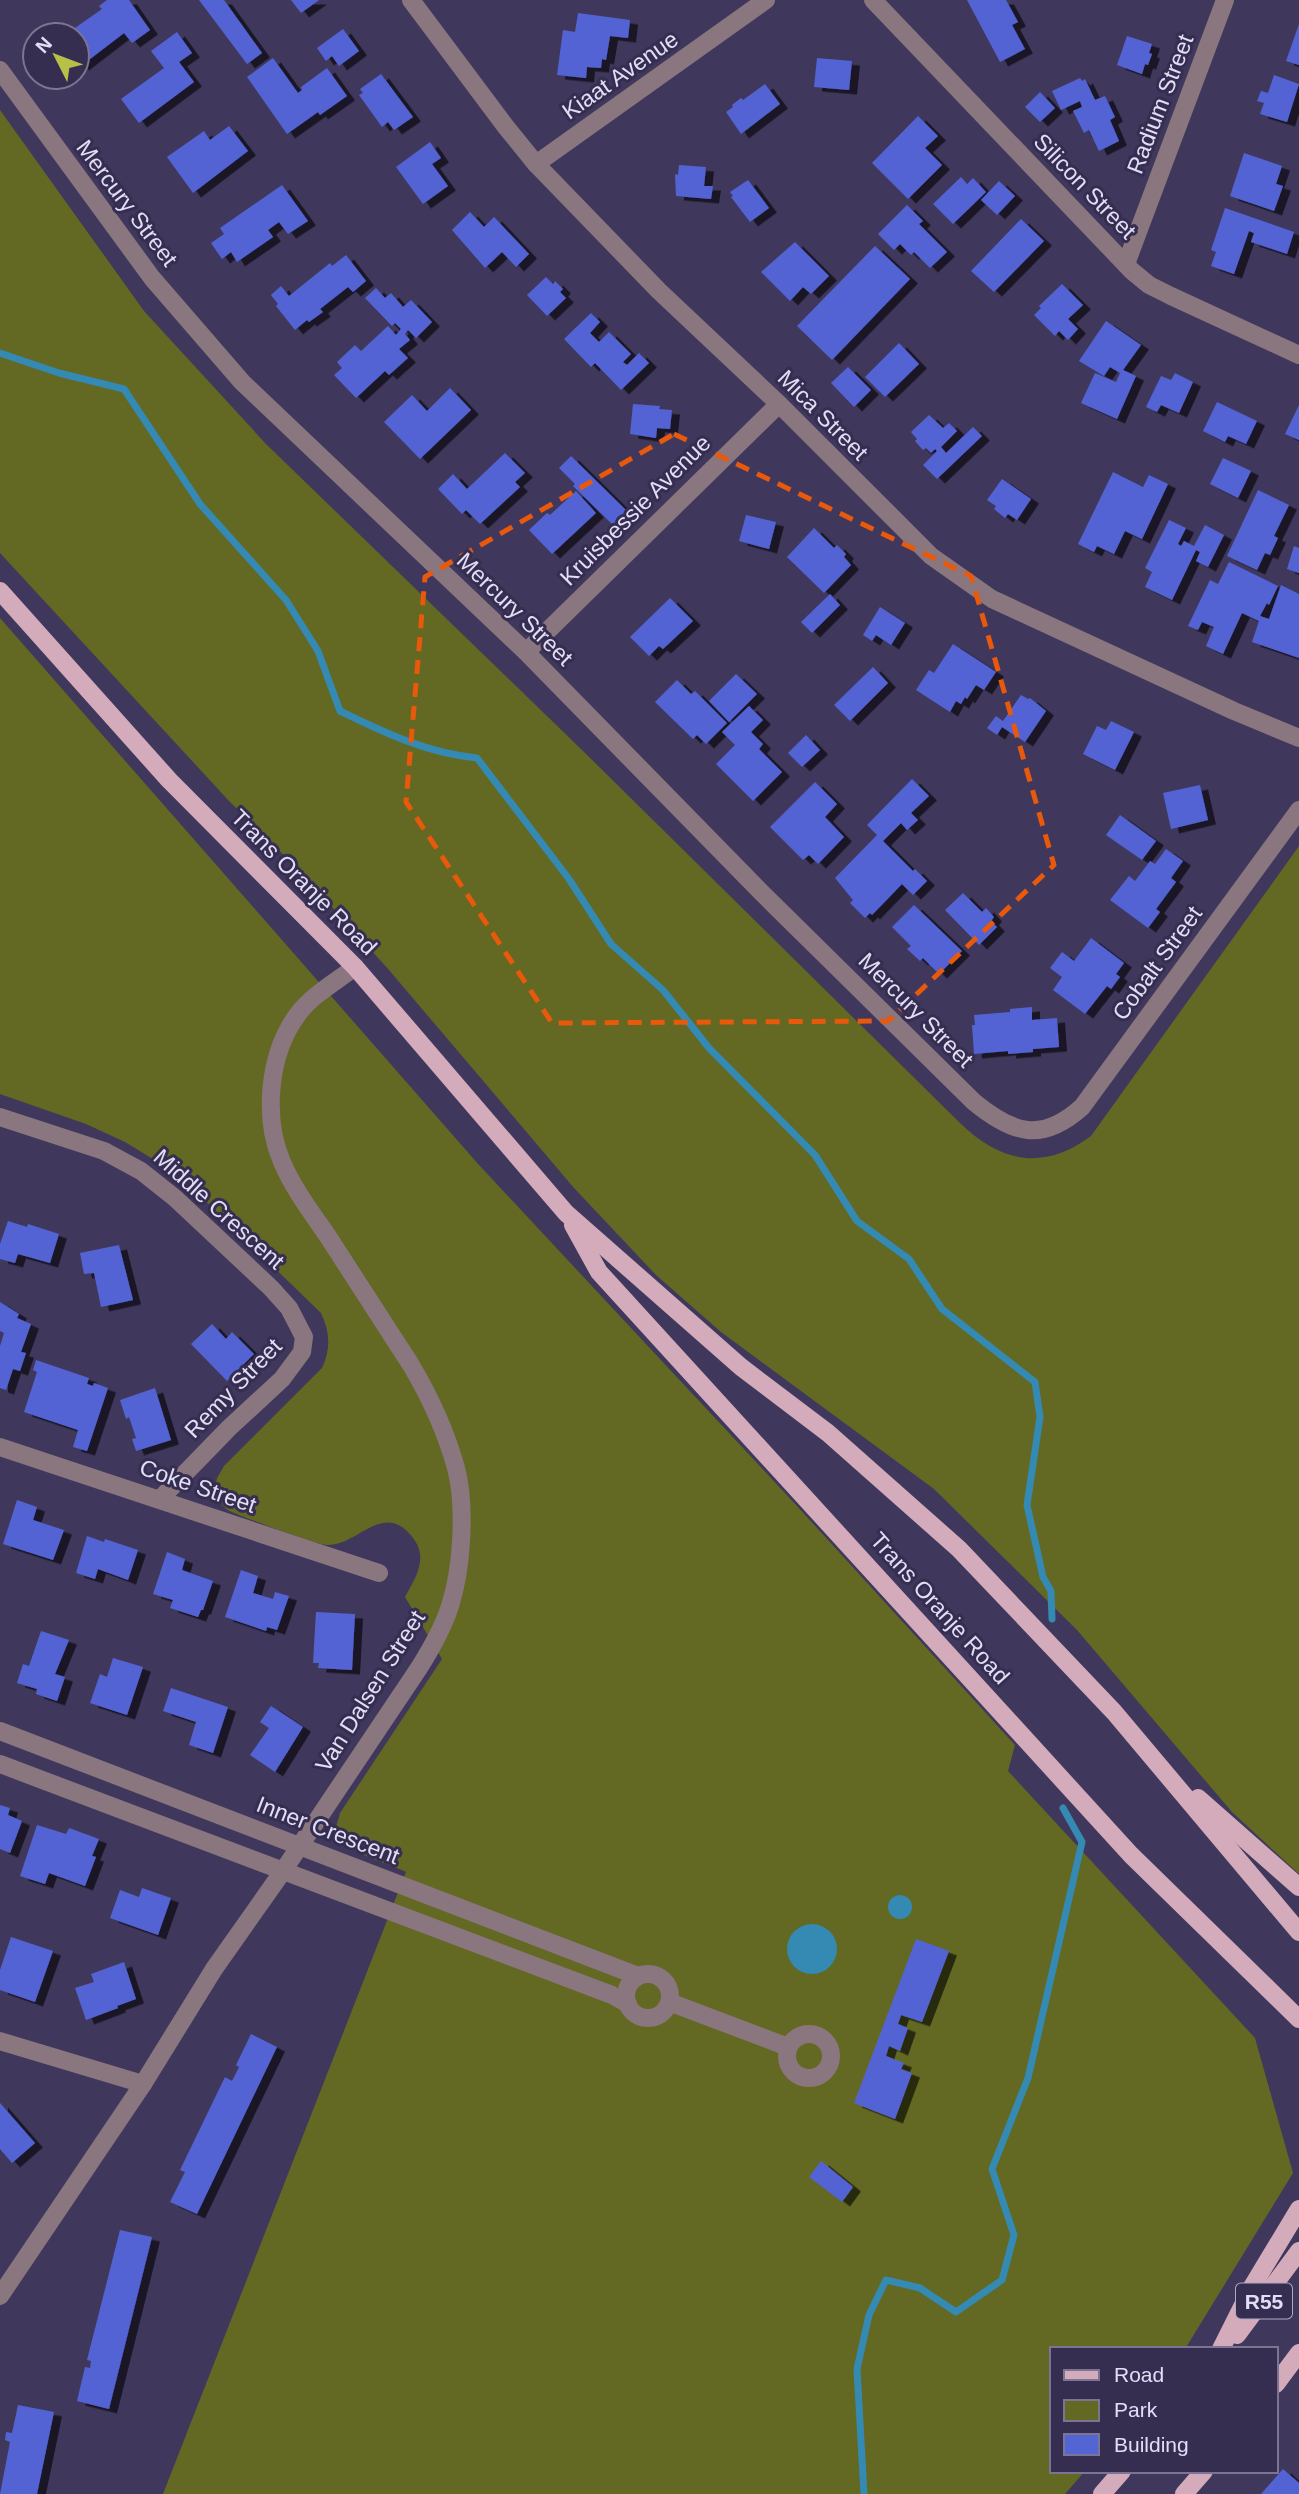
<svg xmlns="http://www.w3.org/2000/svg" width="1299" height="2494" font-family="Helvetica,sans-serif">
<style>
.green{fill:#636823}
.water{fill:#348ab3}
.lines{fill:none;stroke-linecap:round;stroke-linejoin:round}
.stream{stroke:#348ab3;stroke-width:7}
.building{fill:#5364d3;filter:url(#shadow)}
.minor{stroke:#8a767e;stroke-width:18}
.major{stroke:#d4abbb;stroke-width:18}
.marked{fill:none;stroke:#e8590c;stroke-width:5;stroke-dasharray:14 9;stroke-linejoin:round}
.labels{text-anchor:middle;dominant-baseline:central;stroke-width:6;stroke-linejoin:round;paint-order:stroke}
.shield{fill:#362e51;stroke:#aea9c4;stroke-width:2}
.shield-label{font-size:21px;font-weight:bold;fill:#e2def5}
.street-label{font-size:23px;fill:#e2def5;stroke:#362e51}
</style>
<defs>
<filter id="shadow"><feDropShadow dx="8" dy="4.5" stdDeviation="0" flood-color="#0009"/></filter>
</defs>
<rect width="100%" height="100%" fill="#40385c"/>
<g class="green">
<path d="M0 110 144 311 266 444 582 750 960 1123C1001 1163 1044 1171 1091 1136L1299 846V1874L1232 1812 1077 1630 934 1489 721 1332 656 1275 574 1188 389 970 296 867 230 802 0 553Z"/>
<path d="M0 618 479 1165 797 1506 1015 1745 1008 1771 1255 2038 1293 2173 1185 2349H1052V2471H1085L1065 2494H163L406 1872C389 1863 338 1851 336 1830 336 1825 339 1818 340 1813L442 1659 405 1597C415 1579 429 1558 413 1538 384 1499 358 1546 327 1545 318 1545 233 1514 226 1509 221 1504 218 1497 215 1491L217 1478 224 1466 322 1368C331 1349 330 1332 321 1313L196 1192 166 1167 125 1142 86 1124 0 1094Z"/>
</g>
<g class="water">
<circle cx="900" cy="1907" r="12"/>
<circle cx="812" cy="1949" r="25"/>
</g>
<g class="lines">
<g class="stream">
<path d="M0 353 59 373 124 389 200 504 286 600 318 651 340 711C385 733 427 753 477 758L569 879 611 944 663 990 709 1048 815 1155 857 1221 909 1259 942 1309 1035 1382 1040 1417 1027 1505 1043 1577 1051 1591 1052 1619"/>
<polyline points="864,2494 857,2369 869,2315 886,2280 920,2288 956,2312 1002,2280 1014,2235 992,2169 1028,2078 1082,1842 1063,1808"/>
</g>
</g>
<g class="building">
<polygon points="107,0 129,0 150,30 132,43 124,33 81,66 77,60 77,35 65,35 102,9 99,6"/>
<polygon points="199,0 224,0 262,53 247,64"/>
<polygon points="291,0 319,0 301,13"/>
<polygon points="967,0 1006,0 1018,22 1012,25 1025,49 1000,62"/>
<polygon points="578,13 630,20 628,38 610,36 606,60 602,59 601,68 587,67 586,78 557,75 563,30 575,32"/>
<polygon points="1299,24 1299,65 1286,61"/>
<polygon points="343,29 359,51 339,66 332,56 326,61 317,48"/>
<polygon points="177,32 192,53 179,62 194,82 139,123 121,99 164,68 151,51"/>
<polygon points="1127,36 1152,44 1149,53 1152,54 1148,65 1145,64 1142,74 1117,65"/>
<polygon points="273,58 298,93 302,90 301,87 327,68 347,96 320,115 318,112 287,134 247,77"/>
<polygon points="817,58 852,61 849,90 814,87"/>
<polygon points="381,74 413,117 394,130 388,122 382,127 359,95 363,93 360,89"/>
<polygon points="1274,75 1299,84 1287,122 1260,114 1264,103 1257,101 1261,91 1268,93"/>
<polygon points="1080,78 1082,81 1085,79 1095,100 1105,96 1115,117 1110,120 1119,141 1099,151 1089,130 1084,133 1073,111 1082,107 1080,101 1061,110 1052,91"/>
<polygon points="765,84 780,104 741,134 726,112 733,107 732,105 741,98 743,100"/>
<polygon points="1040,92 1055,108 1040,122 1025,107"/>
<polygon points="918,116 938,136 925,148 942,165 908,199 872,163"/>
<polygon points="229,126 248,151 193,193 167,157 204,131 210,140"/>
<polygon points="430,142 441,158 432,164 448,186 423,204 396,167"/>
<polygon points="1244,153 1282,166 1276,184 1283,186 1274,211 1230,196"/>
<polygon points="679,165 706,167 704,186 713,186 711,199 676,196 675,174 678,175"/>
<polygon points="961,177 967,184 973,178 986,192 953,224 933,204"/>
<polygon points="748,180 769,208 750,222 731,197 733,196 730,192"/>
<polygon points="999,181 1015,196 997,215 981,200"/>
<polygon points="282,185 308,221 288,234 279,222 268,230 273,237 237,262 231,252 222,259 211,243 224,234 220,228"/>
<polygon points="907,205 923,221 919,224 947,252 930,268 914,252 911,255 900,244 894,250 878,234"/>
<polygon points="1225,208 1294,232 1287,254 1251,242 1254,233 1249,231 1234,274 1211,266 1216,252 1211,250"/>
<polygon points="470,212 484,227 494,217 529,254 516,267 502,252 485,268 452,230"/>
<polygon points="1021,219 1044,241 994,292 971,271"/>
<polygon points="795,242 829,276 811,294 803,287 790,301 761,272"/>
<polygon points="875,246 910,279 832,360 797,326"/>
<polygon points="346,255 366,281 353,292 348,287 320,309 323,312 309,322 307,320 295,330 276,306 278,304 271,295 281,286 289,296 330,263 332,266"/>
<polygon points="546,277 553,284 555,281 563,289 560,292 566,298 547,316 527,295"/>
<polygon points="1062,284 1083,305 1068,319 1078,329 1068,340 1059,331 1055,336 1034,315 1041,308 1039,306"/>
<polygon points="376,288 385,298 391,293 403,307 411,300 432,322 416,338 408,330 405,334 410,340 399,349 408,358 389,375 385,371 356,398 334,375 342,368 337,362 355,345 361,351 388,326 396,335 401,329 395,323 392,326 365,298"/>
<polygon points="591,313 600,322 590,333 599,342 609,332 631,354 623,362 627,365 639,353 649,363 621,390 595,363 591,367 564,339"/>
<polygon points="1106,321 1141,345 1123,370 1136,376 1117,419 1081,403 1095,373 1116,382 1120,373 1110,367 1104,376 1079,361"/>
<polygon points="899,343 919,364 885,397 865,377"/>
<polygon points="848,367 871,390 854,407 831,383"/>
<polygon points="1175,373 1193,382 1179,413 1161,405 1157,412 1146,407 1161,376 1171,380"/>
<polygon points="450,388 471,410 420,459 384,422 412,395 427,411"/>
<polygon points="1217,402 1257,421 1246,444 1228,436 1225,442 1203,431"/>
<polygon points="633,404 660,406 659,409 672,410 670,429 657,428 656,438 630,434"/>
<polygon points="1299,405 1299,440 1285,434"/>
<polygon points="929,415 943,428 949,423 957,431 941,447 946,453 973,427 982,436 937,479 923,465 937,451 935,449 931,453 926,448 923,450 915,441 917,439 911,432"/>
<polygon points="505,453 525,473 515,482 520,487 480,524 466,510 462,514 438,489 453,474 467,489"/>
<polygon points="571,456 628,512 614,526 573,486 575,484 559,468"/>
<polygon points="1223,458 1251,471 1238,498 1210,484"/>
<polygon points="1113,472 1143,487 1149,475 1168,484 1142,539 1125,531 1114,554 1097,546 1094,552 1078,544"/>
<polygon points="1002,479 1031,499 1017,520 1008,514 1005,518 994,509 996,506 987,500"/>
<polygon points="1258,490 1289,505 1274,536 1278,538 1270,555 1265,553 1257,570 1227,556"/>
<polygon points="576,491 596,513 552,554 529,530 547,513 550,515"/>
<polygon points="746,515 776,522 769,549 739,541"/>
<polygon points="1169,520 1186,528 1178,544 1181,546 1184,541 1194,546 1205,525 1224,535 1208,567 1196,561 1200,552 1196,550 1172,600 1145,587 1152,572 1145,568"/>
<polygon points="814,528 834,548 837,545 846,554 844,557 851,565 824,593 787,557"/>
<polygon points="1294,546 1299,548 1299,573 1287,569"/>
<polygon points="1229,562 1278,586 1269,605 1267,603 1260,616 1269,619 1281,585 1299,594 1299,658 1252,642 1259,621 1242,613 1223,654 1206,646 1214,627 1202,622 1198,630 1188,626 1210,580 1218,584"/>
<polygon points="830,594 840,605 812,633 801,622"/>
<polygon points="670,598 693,621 663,649 659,646 649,656 630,637"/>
<polygon points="880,607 905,623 891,645 876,635 872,641 863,635"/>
<polygon points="953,644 996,672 984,690 976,685 967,699 965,697 961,704 956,701 950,712 916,690 929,670 934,673"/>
<polygon points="873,667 888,683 850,721 834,705"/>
<polygon points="736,674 757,694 729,722 709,701"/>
<polygon points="677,680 691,694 695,691 727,723 706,744 697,735 693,739 655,702"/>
<polygon points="1021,695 1028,699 1030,698 1046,711 1025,742 1002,727 997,735 987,728 996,716 1003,721"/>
<polygon points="749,706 763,720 751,732 763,744 759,749 782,772 753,801 716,764 735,745 722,732"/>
<polygon points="1111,721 1134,732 1115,770 1083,754 1097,726 1106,730"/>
<polygon points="806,735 820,750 802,767 788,753"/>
<polygon points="912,779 929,796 911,813 918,820 907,830 901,823 883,841 913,871 915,869 927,881 913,895 902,884 872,915 870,913 865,918 850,903 853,900 835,878 877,835 867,825"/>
<polygon points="815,782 837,804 825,817 844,837 818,864 809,855 803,860 770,827"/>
<polygon points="1200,785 1208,820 1171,829 1163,793"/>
<polygon points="1120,815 1156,841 1142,860 1106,835"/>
<polygon points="1166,849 1183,861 1171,878 1176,882 1156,909 1160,912 1148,928 1110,900 1129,876 1135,881 1150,861 1155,864"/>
<polygon points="963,893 982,912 986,908 994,917 991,921 997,927 979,945 945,910"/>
<polygon points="914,905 962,951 939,974 923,958 920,961 907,949 911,946 892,927"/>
<polygon points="1091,938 1124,963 1116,974 1120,977 1111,989 1107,986 1085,1014 1053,990 1062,977 1050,968 1062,952 1074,961"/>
<polygon points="1032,1007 1032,1020 1057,1018 1059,1047 1033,1049 1033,1052 1008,1054 1008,1051 974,1054 972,1025 975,1025 974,1015 1010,1012 1010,1009"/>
<polygon points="8,1221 27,1227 28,1224 59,1234 50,1263 18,1254 15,1263 0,1259 0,1244"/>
<polygon points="119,1245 133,1300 101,1307 94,1273 84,1274 80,1253"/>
<polygon points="0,1302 19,1314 17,1318 31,1324 21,1352 26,1353 20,1371 13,1369 6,1390 0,1388 0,1346 4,1333 0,1331"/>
<polygon points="212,1324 226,1339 232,1332 254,1354 227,1381 191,1344"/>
<polygon points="36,1360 89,1378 87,1384 93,1386 94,1383 108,1388 87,1451 73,1447 78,1430 24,1412 37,1372 33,1370"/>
<polygon points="155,1388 171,1440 136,1451 132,1439 136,1438 129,1417 126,1419 120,1400"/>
<polygon points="17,1500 37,1507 33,1520 64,1530 53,1560 3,1544"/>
<polygon points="87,1536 104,1542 105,1539 138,1550 128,1580 98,1569 95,1579 76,1573"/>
<polygon points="167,1552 185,1559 182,1570 213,1581 203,1610 201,1610 198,1617 170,1608 173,1600 153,1594"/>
<polygon points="241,1570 258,1576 253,1593 273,1599 275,1592 289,1596 277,1630 267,1627 266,1631 225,1617"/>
<polygon points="316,1612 355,1614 352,1670 318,1668 319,1663 313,1663"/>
<polygon points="41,1631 69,1640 55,1674 65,1677 57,1701 36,1694 37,1689 17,1683 23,1664 29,1666"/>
<polygon points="113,1658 143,1667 127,1715 90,1703 100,1674 107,1677"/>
<polygon points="171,1688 228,1707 213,1753 189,1745 196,1722 163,1711"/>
<polygon points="271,1706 303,1727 275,1772 250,1755 269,1728 260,1722"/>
<polygon points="0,1805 10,1808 8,1815 22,1821 10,1853 0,1849"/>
<polygon points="37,1825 66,1834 69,1828 99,1839 92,1856 96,1857 85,1886 49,1873 45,1884 20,1876"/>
<polygon points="142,1888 171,1898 158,1935 110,1918 120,1890 139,1897"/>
<polygon points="11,1937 53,1951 35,2002 0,1990 0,1970"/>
<polygon points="916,1939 949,1951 922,2022 901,2015 898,2024 908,2028 900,2051 889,2046 886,2056 904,2063 901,2069 912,2073 895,2119 854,2103"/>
<polygon points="124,1962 136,1999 117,2006 118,2008 86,2020 75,1988 94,1982 91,1974"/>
<polygon points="251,2034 277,2047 197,2214 170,2202 185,2172 180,2170 225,2077 232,2081 239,2067 236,2065"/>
<polygon points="0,2103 35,2143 12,2163 0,2149"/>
<polygon points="821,2161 853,2187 842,2202 809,2177"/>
<polygon points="120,2230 152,2237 109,2409 77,2401 85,2367 90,2368 91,2361 87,2360"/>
<polygon points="18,2405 54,2412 37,2494 0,2494 10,2442 5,2440 6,2432 12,2433"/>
<polygon points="1283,2469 1299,2483 1299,2494 1261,2494"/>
</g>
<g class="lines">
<g class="minor">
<polyline points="411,0 506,127 536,164 659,291 779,404 931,556 992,599 1234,711 1299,738"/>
<polyline points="873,0 1132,271 1149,285 1171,296 1299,355"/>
<path d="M0 70 152 278 242 382 526 652 762 893 974 1102C1013 1134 1042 1143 1082 1107L1299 810"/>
<polyline points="536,164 766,0"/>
<polyline points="1126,264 1225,0"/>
<polyline points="526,652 779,404"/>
<polyline points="0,1117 104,1151 141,1171 175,1198 271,1288 289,1308 304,1337 302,1352 282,1379 229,1428 160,1499"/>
<polyline points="0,1447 379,1573"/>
<polyline points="0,1731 638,1976"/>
<polyline points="0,1764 612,1995 628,2004"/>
<circle cx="648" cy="1996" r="22"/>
<polyline points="669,2002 788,2047"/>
<circle cx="809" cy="2056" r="22"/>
<polyline points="0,2041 143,2084"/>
<path d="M0 2296 143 2084 214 1969 283 1871 419 1668C431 1649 443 1628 450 1606 462 1569 466 1506 456 1468 446 1432 430 1397 411 1365 383 1322 355 1279 327 1235 311 1212 293 1188 282 1162 263 1118 268 1054 298 1014 312 995 337 981 355 967"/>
</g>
<g class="major">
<polyline points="0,591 169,780 355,967 566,1213 741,1367 828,1433 959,1549 1114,1712 1299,1932"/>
<polyline points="573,1225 599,1272 1131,1855 1299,2019"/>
<polyline points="1198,1798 1299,1887"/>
<polyline points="1237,2335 1299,2251"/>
<polyline points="1221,2349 1252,2287 1299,2209"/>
<polyline points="1276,2384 1299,2353"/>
<polyline points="1102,2494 1122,2471"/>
<polyline points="1184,2494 1204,2471"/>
</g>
</g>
<path class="marked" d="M674 434 971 576 1054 865 888 1021 552 1023 406 802 425 577Z"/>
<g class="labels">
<rect class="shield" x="1236" y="2283.5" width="56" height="35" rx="5"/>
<g class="shield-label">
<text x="1264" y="2301">R55</text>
</g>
<g class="street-label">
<text transform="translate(620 75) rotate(-35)">Kiaat Avenue</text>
<text transform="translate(1160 104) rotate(-69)">Radium Street</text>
<text transform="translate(1085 186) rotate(46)">Silicon Street</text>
<text transform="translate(127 203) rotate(53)">Mercury Street</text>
<text transform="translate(823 415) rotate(45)">Mica Street</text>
<text transform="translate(635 510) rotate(-45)">Kruisbessie Avenue</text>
<text transform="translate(515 609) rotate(44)">Mercury Street</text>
<text transform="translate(304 882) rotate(45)">Trans Oranje Road</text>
<text transform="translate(1157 963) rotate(-54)">Cobalt Street</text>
<text transform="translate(916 1010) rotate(45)">Mercury Street</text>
<text transform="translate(219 1209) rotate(42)">Middle Crescent</text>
<text transform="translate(233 1388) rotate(-46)">Remy Street</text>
<text transform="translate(198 1486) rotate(19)">Coke Street</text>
<text transform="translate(940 1608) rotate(48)">Trans Oranje Road</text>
<text transform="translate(370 1691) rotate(-58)">Van Dalsen Street</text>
<text transform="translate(328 1830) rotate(21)">Inner Crescent</text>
</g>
</g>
<rect x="1050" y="2347" width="228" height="126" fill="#362e51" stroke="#7b7493" stroke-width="2"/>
<rect x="1064" y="2370" width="35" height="10" fill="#d4abbb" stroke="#7b7493" stroke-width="2"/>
<text x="1114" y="2382" font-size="21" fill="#e2def5">Road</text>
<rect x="1064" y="2400" width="35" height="21" fill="#636823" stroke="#7b7493" stroke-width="2"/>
<text x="1114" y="2417" font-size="21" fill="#e2def5">Park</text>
<rect x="1064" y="2434" width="35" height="21" fill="#5364d3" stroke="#7b7493" stroke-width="2"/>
<text x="1114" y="2452" font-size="21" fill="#e2def5">Building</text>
<g transform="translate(56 56) rotate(312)"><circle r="33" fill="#362e51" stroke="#7b7493" stroke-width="2"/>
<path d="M0-5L12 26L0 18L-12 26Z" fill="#b8c147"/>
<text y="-10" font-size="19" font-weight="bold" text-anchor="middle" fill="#e2def5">N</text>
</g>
</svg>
